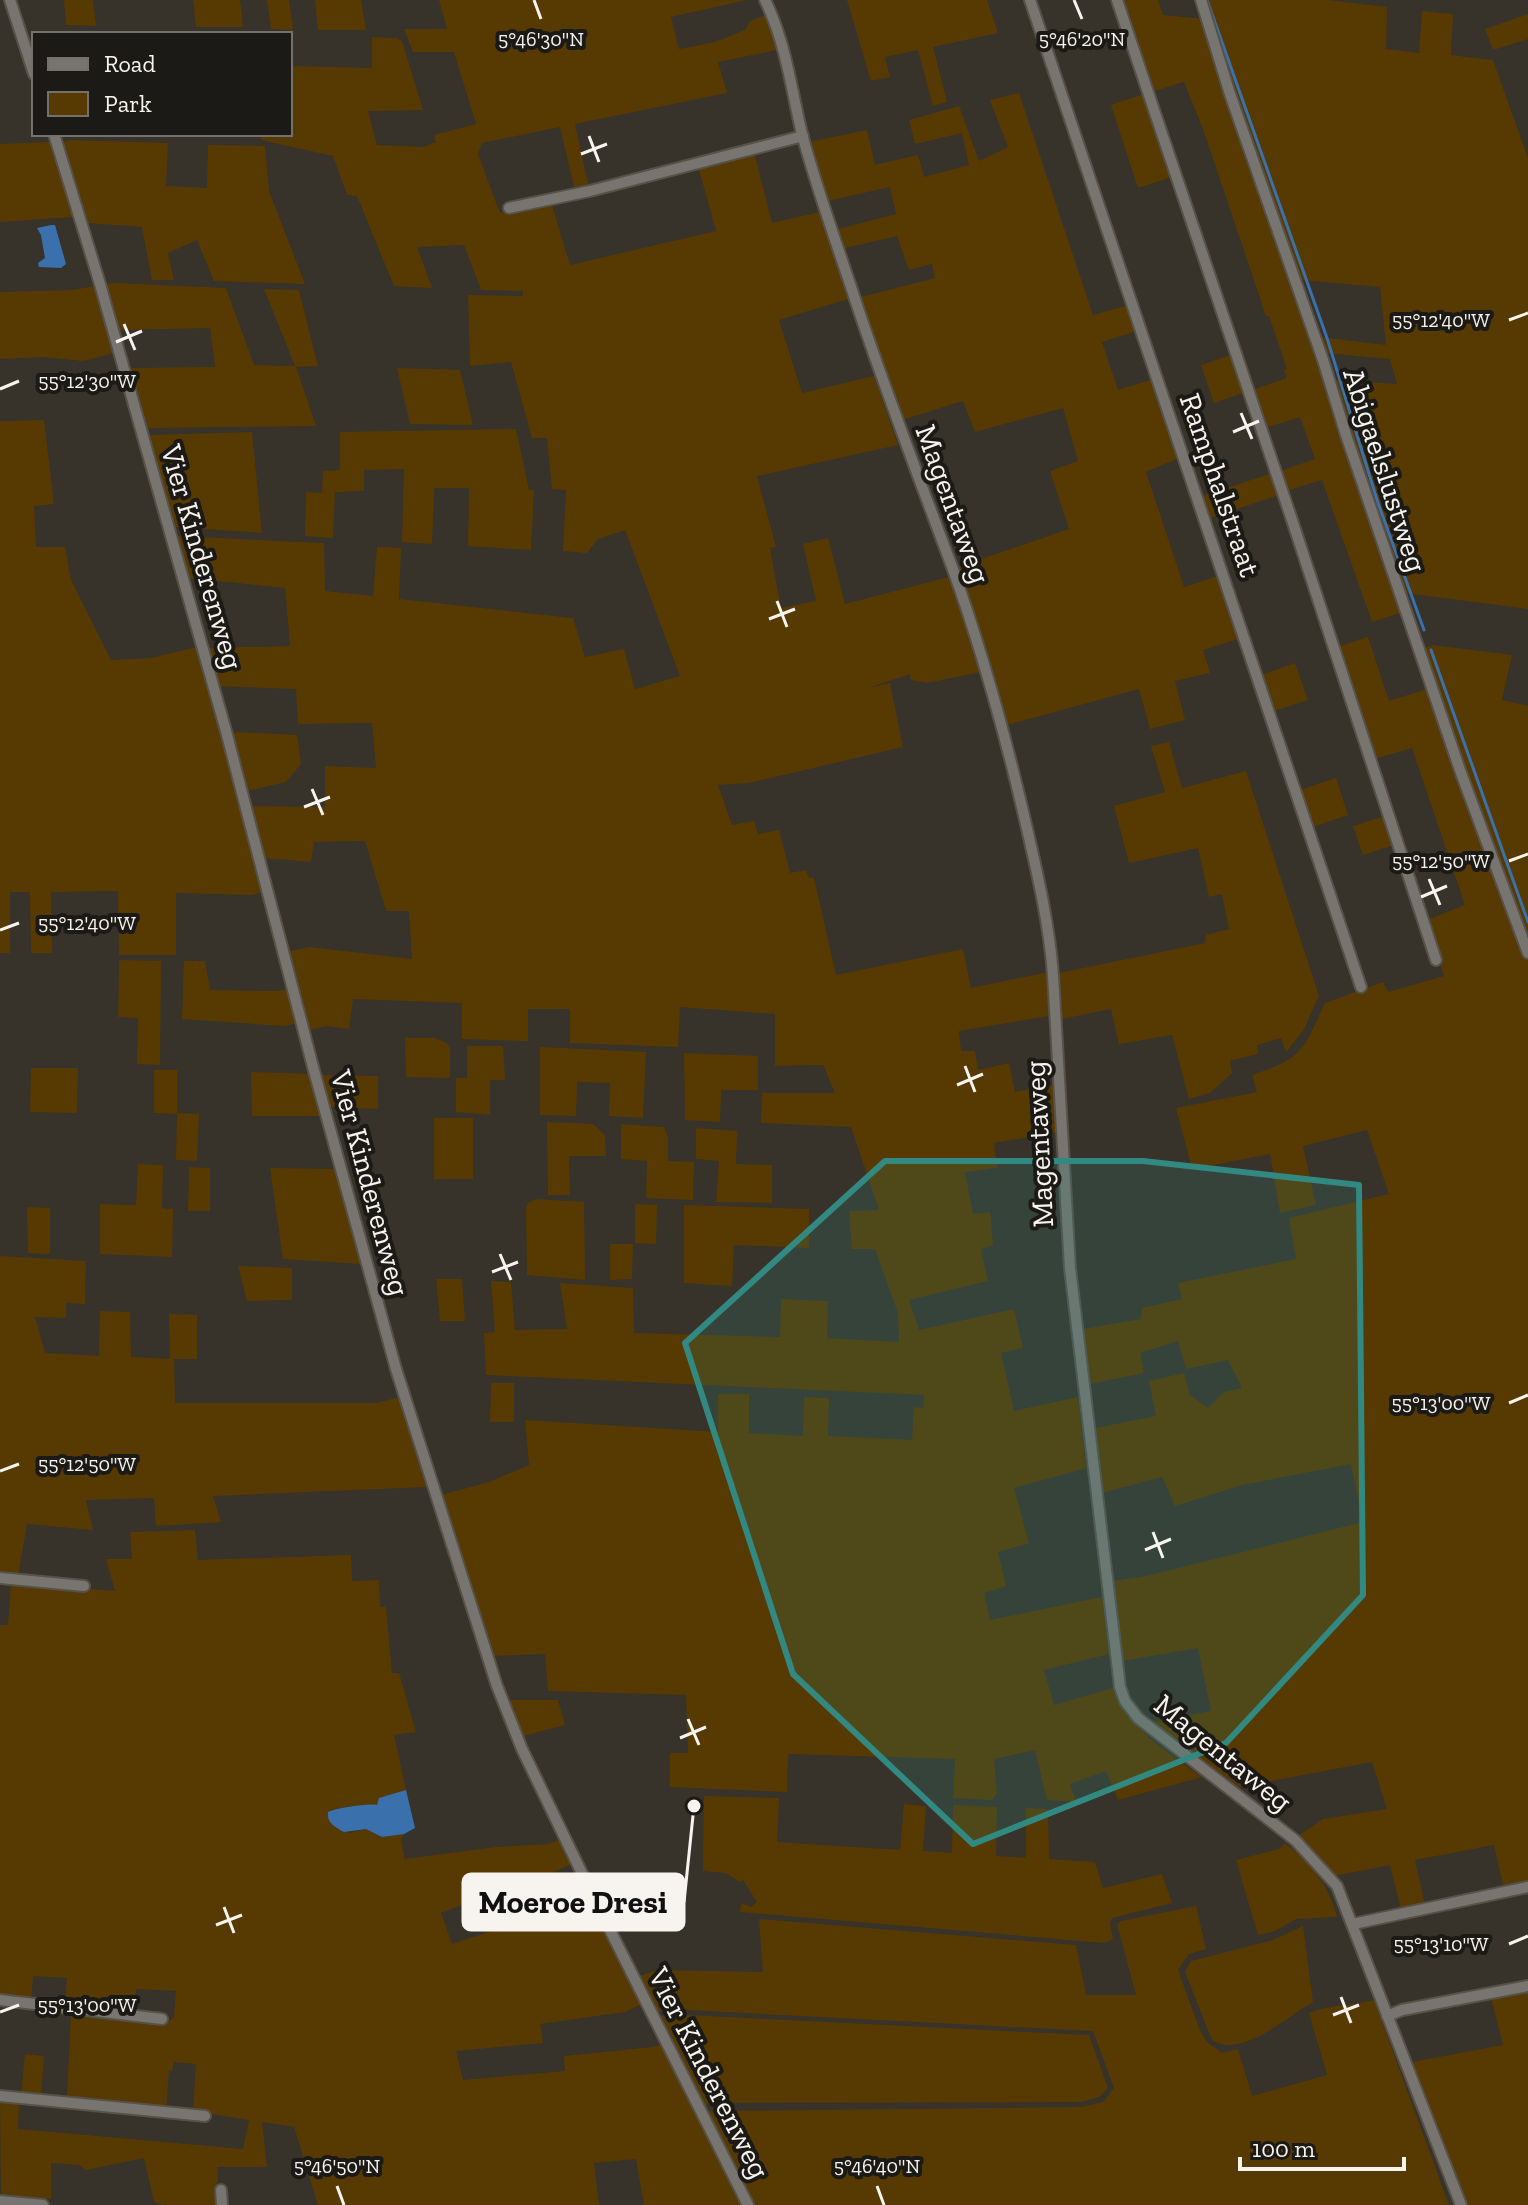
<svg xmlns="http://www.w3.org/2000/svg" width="1528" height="2205" font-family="'Zilla Slab',serif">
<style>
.green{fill:#573a01}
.water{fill:#3a71ad}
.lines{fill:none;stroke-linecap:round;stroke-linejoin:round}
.stream{stroke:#3a71ad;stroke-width:3}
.minor-casing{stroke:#565149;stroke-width:14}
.minor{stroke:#787571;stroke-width:10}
.marked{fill:#328981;fill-opacity:0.2;stroke:#328981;stroke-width:6;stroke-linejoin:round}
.ticks{fill:none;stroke:#f7f3ee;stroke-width:3}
.labels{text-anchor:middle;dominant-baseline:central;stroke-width:8;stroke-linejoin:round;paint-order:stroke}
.street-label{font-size:30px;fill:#f7f3ee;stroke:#1c1a16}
.ticks-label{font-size:20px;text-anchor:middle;fill:#f7f3ee;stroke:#1c1a16;stroke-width:8;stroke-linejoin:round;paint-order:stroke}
.leader{fill:none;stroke:#f7f3ee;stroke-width:3}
.callout-dot{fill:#f7f3ee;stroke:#1c1a16;stroke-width:3}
.callout{fill:#f7f3ee;stroke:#f7f3ee;stroke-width:3}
.callout-label{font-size:32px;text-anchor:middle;font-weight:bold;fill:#111}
</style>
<rect width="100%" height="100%" fill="#37322a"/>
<g class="green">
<polygon points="64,0 93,0 96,26 66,25"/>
<polygon points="193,0 240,0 243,27 196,27"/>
<polygon points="267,0 289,0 293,30 271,29"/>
<polygon points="315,0 361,0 366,30 318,30"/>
<path d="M439 0H747L671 17 679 49 715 42 745 30 750 21 766 15 777 50 718 62 727 93 575 124 589 188 575 191 560 127 482 143 478 154 500 213 551 202 570 265 716 231 698 166 754 152 772 223 820 212 848 299 779 320 802 393 874 376 898 445 757 476 776 547 770 548 781 608 816 601 803 544 828 538 845 604 949 577 981 672 927 683 911 680 910 674 868 688 890 683 903 747 749 783 718 785 732 825 754 821 758 834 779 830 790 873 806 870 809 878H814L836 975 963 949 971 988 1048 972 1049 1016 959 1031 961 1051H975L978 1070 1009 1063 1015 1092 1054 1085 1057 1132 994 1143 997 1168 965 1172 973 1214 990 1212 993 1245 981 1249 988 1281 909 1300 919 1330 1014 1309 1023 1348 1001 1353 1014 1411 1078 1397 1086 1468 1014 1488 1029 1543 998 1552 1006 1586 984 1593 990 1620 1102 1597 1109 1654 1044 1670 1054 1705 1113 1688C1131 1730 1166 1751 1202 1777L1118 1800 1106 1771 1070 1784 1076 1802 1047 1800 1035 1750 994 1759 997 1794 992 1800 953 1798 955 1759 788 1754 787 1792 670 1787V1753H688L686 1695 548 1691 545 1654 493 1656 441 1495 489 1482 529 1465 525 1420 718 1432V1394H749V1433L803 1436 804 1397 829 1398 828 1436 912 1440 914 1407 923 1408 924 1395 486 1375 484 1333 495 1332 491 1281 511 1282 515 1330 567 1329 560 1283 633 1288 634 1333 780 1337 781 1299 828 1301 827 1338 899 1342 898 1313 875 1249H852L849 1211 879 1210 851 1127 761 1123 762 1093H835L823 1065 775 1066V1014L680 1007 678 1047 570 1043V1009H528V1041L462 1039V1003L353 999 349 1029 326 1026 310 1030 290 951 310 947 412 959 409 911H386L365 841 314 842 311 862 265 858 252 806 325 807V766L376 768 372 723 298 724 296 689 218 686 208 648 290 646 285 588 188 578 177 539 178 536 324 543 325 591 373 596 377 547 401 548 399 599 573 618 585 657 624 649 635 689 680 676 625 530 598 539 587 553 563 551 566 490 552 489 547 438H532L511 362 470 366 468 295 523 296V291L481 290 464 245 417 247 432 288 394 286 357 196 347 195 333 156 261 140V134H290V66L372 68V37L396 38 402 41 423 110 368 111 377 145 423 147 436 142 434 135 476 124 454 52H413L404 29H447Z"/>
<polygon points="847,0 987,0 998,33 933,47 947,102 933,106 918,50 885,57 890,77 871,81"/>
<polygon points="1120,0 1158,0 1163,15 1204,19 1403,612 1372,622 1322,480 1286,491 1280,471 1315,459 1300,417 1265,428 1252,390 1287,378 1284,370 1287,369 1269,316 1266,316 1203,129 1184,82 1151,92"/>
<polygon points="1204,0 1328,0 1387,7 1386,49 1419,53 1422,11 1453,14 1451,55 1493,60 1528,158 1528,609 1405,593 1333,380 1397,384 1390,359 1324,353 1319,337 1386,345 1380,287 1299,280 1234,95"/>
<polygon points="1528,14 1528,39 1493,50 1485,29"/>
<polygon points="1019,93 1093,315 1129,305 1137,331 1102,342 1118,390 1153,379 1179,458 1146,472 1184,587 1221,575 1241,638 1203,650 1210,673 1175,681 1185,720 1150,729 1139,689 1007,725 996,680 958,567 1069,529 1050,471 1078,461 1063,408 975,432 963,401 902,420 861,297 935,278 932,264 909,270 897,236 845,248 838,229 896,214 890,187 828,201 809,142 867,130 875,165 918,155 924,177 969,165 962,133 915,144 909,120 959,106 979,161 1008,147 990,100"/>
<polygon points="1144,94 1172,177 1138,188 1111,105"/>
<polygon points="69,140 168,143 166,186 207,188 208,145 265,146 269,191 305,284 214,281 197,240 168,253 174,280 152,280 142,227 88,223 62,143"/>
<polygon points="51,142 73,217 0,222 0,144"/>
<polygon points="114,283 226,288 254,365 295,366 264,289 299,290 318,366 296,367 316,426 148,428 145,425 128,368 215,367 210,328 117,330 106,288 107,284"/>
<polygon points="95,286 114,353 83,361 43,357 0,359 0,292 72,290"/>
<polygon points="1233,354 1246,392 1214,403 1201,365"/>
<polygon points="397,368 460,370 473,425 410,424"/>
<polygon points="44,420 54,504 34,506 36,547 65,547 71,580 111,660 151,658 197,647 263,892 252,895 176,893 176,955 119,955 118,891 51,892 52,953 31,953 30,892 10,892 10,953 0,953 0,421"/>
<polygon points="516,429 529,490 534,490 531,550 468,546 469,488 434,488 432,544 402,542 404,469 364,470 364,491 335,492 333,538 305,536 306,492 322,493 323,471 340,470 340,432"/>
<polygon points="252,432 262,533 174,527 148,439 150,435"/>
<polygon points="1272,473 1279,495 1210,518 1203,496"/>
<path d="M1368 637 1389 701 1430 688 1458 773 1528 962V1884L1504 1889 1494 1845 1415 1860 1425 1905 1401 1910 1390 1865 1334 1876 1298 1836 1323 1819 1387 1809 1372 1762 1239 1787 1153 1722 1211 1711 1198 1648 1121 1661 1112 1581 1142 1577 1363 1522 1351 1464 1242 1485 1175 1506 1162 1477 1102 1493 1096 1428 1156 1416 1149 1381 1184 1373 1190 1395 1208 1408 1224 1392 1242 1388 1228 1360 1186 1369 1178 1341 1140 1353 1144 1373 1090 1384 1084 1329 1141 1319 1142 1308 1182 1299 1178 1283 1296 1259 1289 1218 1389 1194 1367 1130 1303 1146 1316 1205 1280 1213 1270 1154 1192 1169 1176 1108 1257 1092 1252 1075C1303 1058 1303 1051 1325 1003L1383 982 1388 992 1444 976 1427 920 1465 905 1412 748 1375 759 1337 647Z"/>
<polygon points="1433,645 1512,655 1502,700 1528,706 1528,945 1465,773 1424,648"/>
<polygon points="1295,663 1308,700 1274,711 1262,675"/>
<polygon points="237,732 297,735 301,764 286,782 247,791 233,734"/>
<polygon points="1169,742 1182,788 1246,771 1319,996 1303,1031 1286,1052 1281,1038 1257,1045 1258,1054 1230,1061 1232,1073 1210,1093 1189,1099 1172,1035 1119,1044 1111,1009 1062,1019 1059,973 1205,943 1206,935 1229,929 1222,894 1209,897 1198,848 1129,863 1114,806 1165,792 1151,746"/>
<polygon points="1336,778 1348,815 1313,827 1300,790"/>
<polygon points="1385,816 1394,845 1363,855 1353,826"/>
<polygon points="119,960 161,961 160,1065 137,1064 138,1018 118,1017"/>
<polygon points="184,961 205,961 210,990 276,991 290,989 298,1023 284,1026 182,1019"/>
<polygon points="405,1038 435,1038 447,1043 450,1049 450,1078 406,1077"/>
<polygon points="467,1046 503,1046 505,1080 490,1080 490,1115 456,1112 456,1078 467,1078"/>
<polygon points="540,1047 646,1052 643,1118 609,1116 610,1083 577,1082 576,1116 540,1115"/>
<polygon points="684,1053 758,1056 758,1090 721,1090 720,1122 685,1120"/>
<polygon points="31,1068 78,1068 77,1113 30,1112"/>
<polygon points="154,1070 177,1070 177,1113 199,1114 197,1161 176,1160 177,1114 154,1113"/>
<polygon points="251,1072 310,1074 322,1116 252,1116"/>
<polygon points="320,1075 378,1076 378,1109 332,1107 329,1105"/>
<rect x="434" y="1118" width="39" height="61"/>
<polygon points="547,1122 593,1124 605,1135 606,1156 569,1156 570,1195 548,1195"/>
<polygon points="621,1124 664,1127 668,1138 668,1161 694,1162 693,1200 646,1198 647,1161 621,1159"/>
<polygon points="696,1128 737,1131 736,1164 772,1165 772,1203 716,1202 719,1161 696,1159"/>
<polygon points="138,1164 163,1165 162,1208 173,1209 172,1257 100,1254 100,1204 136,1205"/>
<polygon points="189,1167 210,1168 210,1211 188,1211"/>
<polygon points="270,1168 336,1169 362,1264 283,1259"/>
<polygon points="536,1199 584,1202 585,1280 527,1275 526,1208 528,1203"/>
<polygon points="635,1204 657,1205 656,1244 635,1243"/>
<polygon points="684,1205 809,1209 809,1248 734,1245 732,1286 684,1283"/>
<polygon points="27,1207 50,1208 50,1254 28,1253"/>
<polygon points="610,1244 633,1244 632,1279 610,1280"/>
<polygon points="0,1256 86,1261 85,1304 66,1303 66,1318 35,1317 45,1353 99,1356 100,1311 130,1312 131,1357 170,1359 169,1314 197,1315 197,1359 174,1359 175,1403 377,1403 399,1397 426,1487 213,1496 221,1522 156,1526 154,1498 86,1500 93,1530 27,1524 18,1577 0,1575"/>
<polygon points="238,1266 292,1268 292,1300 247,1301"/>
<polygon points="436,1279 462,1279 465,1321 440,1321"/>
<polygon points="491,1383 514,1383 514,1422 490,1422"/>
<path d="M195 1530 198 1560 351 1555 352 1581 379 1580 380 1607H386L392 1673H399L416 1732 394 1735 406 1790 380 1798 377 1805C368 1803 337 1808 328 1812L327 1816 349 1833 366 1829 382 1837 404 1834 401 1841 405 1859 496 1847 548 1844 562 1839 574 1863 502 1895 495 1893 441 1913 452 1944 504 1927 505 1902 577 1870 644 2003 625 2012 540 2024 543 2043 456 2051 463 2080 565 2071 564 2056 653 2047 664 2044 743 2205H644L636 2159 594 2163 599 2205H318L294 2127 262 2122 267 2167H218L217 2205H163L154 2202 144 2158 86 2170 79 2165 51 2163V2199L1 2195 0 2098 19 2100 18 2129 243 2149 249 2120 193 2111 196 2064 174 2062 172 2071H169L166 2108 67 2097 71 2013 168 2022 174 2017 176 1991 136 1989 135 2013 65 2005 67 1978 33 1976 31 2001 0 1997V1625H8L11 1582 115 1591 106 1559H132L130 1532Z"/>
<polygon points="509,1700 558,1700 565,1725 523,1736"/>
<polygon points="704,1796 779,1798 777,1842 900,1850 904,1804 926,1806 923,1851 952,1853 953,1805 997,1807 996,1856 1026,1858 1026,1808 1048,1809 1049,1859 1095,1862 1103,1888 1162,1874 1172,1903 1112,1918 1110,1923 1113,1939 1105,1943 740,1912 741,1903 751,1907 757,1902 743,1880 740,1882 726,1873 703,1871"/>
<path d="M1285 1843C1310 1863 1330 1886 1337 1917L1296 1919 1275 1931 1258 1935 1236 1860 1279 1849Z"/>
<path d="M1196 1906 1206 1949 1189 1954 1178 1970 1200 2030 1207 2042 1222 2053 1238 2049 1252 2096 1327 2075 1309 2013C1332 2004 1350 2006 1374 2000L1449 2205H752L706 2111 1081 2107 1103 2102 1114 2088 1093 2031 667 2009 658 2012 640 1976 657 1970 763 1972 759 1919 1076 1945 1086 1995H1136L1117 1924 1121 1921Z"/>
<path d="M1303 1926 1313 2002C1289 2015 1241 2060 1212 2040L1185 1972 1191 1961 1273 1940Z"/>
<polygon points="1528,1990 1528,2205 1467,2205 1412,2062 1503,2045 1491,1998"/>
<polygon points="666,2014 1089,2035 1108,2088 1099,2097 1081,2102 710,2103 705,2106 661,2016"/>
<polygon points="25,2054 44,2056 41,2096 21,2094"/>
</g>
<g class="water">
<polygon points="51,225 55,225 66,264 61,268 39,267 38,263 45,258 41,235 37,228"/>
<path d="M406 1790 415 1828 404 1834 382 1837 366 1829 344 1832C336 1828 326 1822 328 1812 337 1808 368 1803 377 1805L379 1798Z"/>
</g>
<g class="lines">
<g class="stream">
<polyline points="1207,0 1327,338 1378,503 1424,630"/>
<polyline points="1431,650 1528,922"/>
</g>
<defs>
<g id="minor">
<polyline points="10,0 34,74"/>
<path d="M765 0C786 43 791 88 802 134 816 186 835 239 852 290 882 382 917 473 951 564 981 647 1005 734 1025 820 1037 872 1049 922 1053 975L1070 1268 1120 1687 1125 1701 1138 1718 1295 1840 1337 1886 1461 2205"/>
<polyline points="1030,0 1361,987"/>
<polyline points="1117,0 1294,526 1436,960"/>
<polyline points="1201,0 1230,94 1323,360 1346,435 1461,773 1528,953"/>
<polyline points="54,134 100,284 226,731 313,1067 396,1369 497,1686 522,1749 591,1892 748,2205"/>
<polyline points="509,208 590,191 803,136"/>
<polyline points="0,1578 84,1586"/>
<polyline points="1353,1924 1528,1887"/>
<polyline points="0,2000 162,2019"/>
<polyline points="1387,2016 1402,2010 1528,1986"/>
<polyline points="0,2096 205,2116"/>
<polyline points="221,2190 222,2205"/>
<polyline points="0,2201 43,2205"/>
</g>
</defs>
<use href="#minor" class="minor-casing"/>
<use href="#minor" class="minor"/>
</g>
<path class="marked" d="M885 1161H1143L1359 1185 1363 1595 1226 1743 973 1844 793 1674 685 1343Z"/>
<path class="ticks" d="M534 0 541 19M1074 0 1082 19M589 136 599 162M581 154 607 144M1509 320 1528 313M124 324 135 350M116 342 142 331M0 389 19 381M1241 413 1252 439M1233 432 1259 421M777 601 787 627M769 619 795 609M312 789 323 815M304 807 330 797M1509 861 1528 854M1429 879 1440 905M1421 897 1447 886M0 930 19 923M965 1066 975 1092M957 1085 983 1074M500 1254 511 1280M492 1272 518 1262M1509 1403 1528 1395M0 1471 19 1464M1153 1532 1163 1558M1145 1550 1171 1539M688 1719 699 1745M680 1738 706 1727M224 1907 234 1933M216 1925 242 1915M1509 1944 1528 1936M1341 1997 1351 2023M0 2012 19 2005M1333 2015 1359 2005M337 2186 344 2205M877 2186 884 2205"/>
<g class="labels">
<g class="street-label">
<text transform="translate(1385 470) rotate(72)">Abigaelslustweg</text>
<text transform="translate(1220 485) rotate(71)">Ramphalstraat</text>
<text transform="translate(953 504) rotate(70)">Magentaweg</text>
<text transform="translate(202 557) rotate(74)">Vier Kinderenweg</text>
<text transform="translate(1039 1144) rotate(-93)">Magentaweg</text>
<text transform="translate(370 1183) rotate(75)">Vier Kinderenweg</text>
<text transform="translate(1223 1753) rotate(39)">Magentaweg</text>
<text transform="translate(709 2073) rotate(63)">Vier Kinderenweg</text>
</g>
</g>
<g class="ticks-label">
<text x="541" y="46">5°46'30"N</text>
<text x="1082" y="46">5°46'20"N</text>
<text x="1441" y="327">55°12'40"W</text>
<text x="87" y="388">55°12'30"W</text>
<text x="1441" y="868">55°12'50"W</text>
<text x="87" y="930">55°12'40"W</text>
<text x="1441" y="1410">55°13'00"W</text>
<text x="87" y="1471">55°12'50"W</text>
<text x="1441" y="1951">55°13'10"W</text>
<text x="87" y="2012">55°13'00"W</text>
<text x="337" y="2173">5°46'50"N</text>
<text x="877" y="2173">5°46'40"N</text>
</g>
<path class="leader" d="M694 1806L684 1902"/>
<circle class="callout-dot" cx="694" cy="1806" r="8"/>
<rect class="callout" x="463" y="1874" width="221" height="56" rx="8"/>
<g class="callout-label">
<text x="573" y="1913">Moeroe Dresi</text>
</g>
<rect x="32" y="32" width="260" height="104" fill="#1c1a16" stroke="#74716c" stroke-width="2"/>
<rect x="48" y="58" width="40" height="12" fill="#787571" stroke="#74716c" stroke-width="2"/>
<text x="104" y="72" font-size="24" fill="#f7f3ee">Road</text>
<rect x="48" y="92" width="40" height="24" fill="#573a01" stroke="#74716c" stroke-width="2"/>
<text x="104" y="112" font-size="24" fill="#f7f3ee">Park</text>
<path d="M1240 2157v12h164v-12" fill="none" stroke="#f7f3ee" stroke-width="4"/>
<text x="1252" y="2157" font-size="24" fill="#f7f3ee" stroke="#1c1a16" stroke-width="6" paint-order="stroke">100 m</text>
</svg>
